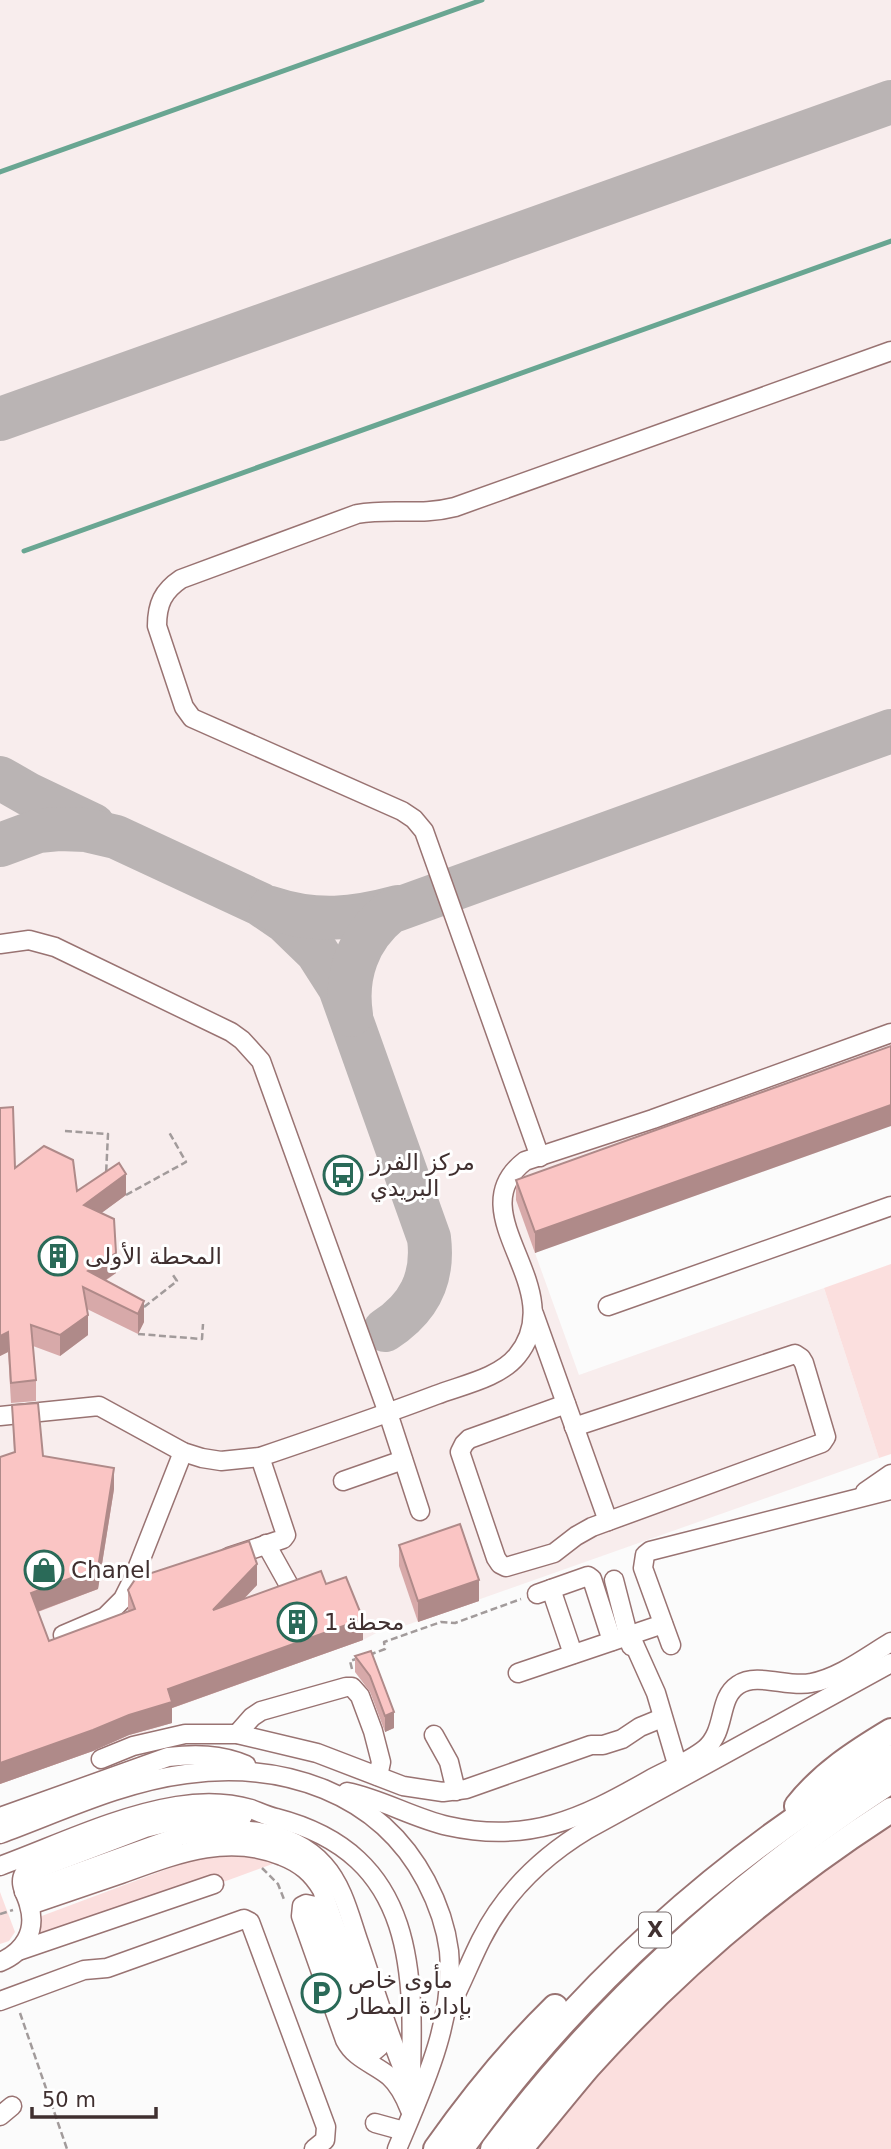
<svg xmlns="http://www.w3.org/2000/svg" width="891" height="2149" font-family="'DejaVu Sans','Noto Naskh Arabic',sans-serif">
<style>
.built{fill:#f8eded}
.green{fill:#fbdfde}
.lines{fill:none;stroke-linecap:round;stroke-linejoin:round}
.stream{stroke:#69a692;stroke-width:5}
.taxiway{stroke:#bab4b4;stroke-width:44}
.minor-casing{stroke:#997372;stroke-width:21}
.highway-casing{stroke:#997372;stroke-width:28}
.path{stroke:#a29b9b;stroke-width:2.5;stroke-dasharray:7 3.5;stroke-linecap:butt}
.minor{stroke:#fff;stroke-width:18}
.highway{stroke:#fff;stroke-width:24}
.wall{fill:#d7a9a9}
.shaded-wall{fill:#af8a89}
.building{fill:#fac5c4;stroke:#af8a89;stroke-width:2}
.labels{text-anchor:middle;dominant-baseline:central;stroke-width:6;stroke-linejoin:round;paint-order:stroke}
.shield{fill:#fff;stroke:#796e6e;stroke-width:2}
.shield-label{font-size:21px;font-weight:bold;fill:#403030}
.poi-label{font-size:23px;fill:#403030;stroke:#fff;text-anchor:start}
</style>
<rect width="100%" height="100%" fill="#fbfbfb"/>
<polygon class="built" points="0,0 891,0 891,1126 535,1253 579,1375 824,1288 879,1458 390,1631 386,1628 363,1640 168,1710 172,1723 0,1784"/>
<g class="green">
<polygon points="891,1264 891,1454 879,1458 824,1288"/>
<polygon points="891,1799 891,2149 508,2149 576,2063"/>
<polygon points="240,1849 286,1859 27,1954 39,1917 207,1854"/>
<polygon points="0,1892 15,1932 9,1941 0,1944"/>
</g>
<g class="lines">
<g class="stream">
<polyline points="0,172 482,0"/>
<polyline points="24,551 891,241"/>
</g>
<g class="taxiway">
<polyline points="0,419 891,102"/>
<polyline points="0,778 28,794 93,825"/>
<path d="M0 845 38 831 59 829 86 830 116 837 260 904 285 921 317 952 340 988 429 1238C434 1278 419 1308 385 1330"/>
<path d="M271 908C316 923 354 919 398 907"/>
<path d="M351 1015C345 975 358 938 390 912L891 731"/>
</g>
<defs>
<g id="minor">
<polyline points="0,944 29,940 55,947 231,1032 242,1040 261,1061 388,1413 420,1511"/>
<path d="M540 1157 424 831 414 819 402 811 192 718 184 707 157 626C157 604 163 591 181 579L357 514C392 508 420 516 455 507L891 351"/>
<polyline points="608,1306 891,1206"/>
<polyline points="534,1314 608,1521"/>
<polyline points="566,1404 469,1439 464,1444 460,1452 496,1558 500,1564 506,1567 554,1553 576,1536 592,1527 822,1443 826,1437 804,1363 801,1358 795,1354 574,1427"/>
<path d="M0 1416 99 1406 183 1452 202 1458 221 1461 260 1457C319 1437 378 1417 436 1395 462 1385 499 1378 517 1356 573 1287 456 1214 525 1161L653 1119 891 1033"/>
<polyline points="343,1481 403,1460"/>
<polyline points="865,1492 891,1474"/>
<polyline points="266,1544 290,1587"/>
<polyline points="229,1557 283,1539 286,1535 260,1457"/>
<polyline points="614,1580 631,1646"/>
<polyline points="551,1589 573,1654"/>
<polyline points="537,1594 588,1576 592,1579 612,1641"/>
<polyline points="63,1635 105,1617 123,1599 133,1579 183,1452"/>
<polyline points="630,1635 656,1693 680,1774"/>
<polyline points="671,1645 643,1568 645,1555 650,1551 891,1490"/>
<polyline points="518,1673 663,1624"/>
<polyline points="237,1734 252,1717 261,1711 346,1687 352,1687 360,1696 373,1731 381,1762 378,1776"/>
<polyline points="434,1735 449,1762 456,1791"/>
<polyline points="101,1759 133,1746 185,1734 237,1734 317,1753 403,1786 443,1792 466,1789 591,1745 603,1745 622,1739 640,1727 662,1718"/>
<path d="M347 1792C382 1799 413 1818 448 1826 528 1844 581 1819 649 1780 667 1770 689 1762 705 1749 727 1730 717 1699 738 1685 757 1672 788 1688 811 1683 839 1678 866 1657 891 1642"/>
<path d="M0 1817 168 1757C195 1754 220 1754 246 1765"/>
<path d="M0 1834C60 1812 122 1782 186 1774 282 1761 379 1792 426 1881 437 1902 446 1927 449 1951 455 2020 423 2088 397 2149"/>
<path d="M0 1866C57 1845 116 1816 177 1806 201 1802 227 1802 251 1809 259 1812 267 1816 276 1818 423 1856 414 1982 410 2105"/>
<path d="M24 1892 180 1836C228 1825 289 1826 324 1865 343 1886 350 1917 359 1943 375 1990 389 2038 409 2083"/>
<path d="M30 1905C60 1895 91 1884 121 1874 174 1855 227 1833 282 1856 300 1863 312 1873 322 1890L379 2047 373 2052 366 2048 317 1910 315 1906 306 1904 302 1906 301 1916 345 2040C355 2059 373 2063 389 2076 399 2085 405 2097 410 2110"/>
<polyline points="21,1950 214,1884"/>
<path d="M0 1962C24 1952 37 1931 29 1905 27 1895 18 1884 24 1874L145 1828 177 1820 243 1816"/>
<polyline points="0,2001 84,1970 107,1968 244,1919 250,1922 326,2127 325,2140 314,2149"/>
<path d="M449 2008C461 1985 470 1962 481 1940 505 1892 543 1856 588 1829L891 1663"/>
<polyline points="0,2116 12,2106"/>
<polyline points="375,2123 404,2131"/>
</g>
<g id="highway">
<path d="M797 1806C822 1774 856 1752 891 1731"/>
<path d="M436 2149C472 2098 511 2050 555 2007"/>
<path d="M461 2149C575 1989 722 1857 891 1757"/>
<path d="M493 2149C602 2004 739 1880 891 1781"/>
<path d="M520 2149C543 2122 565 2094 588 2067 677 1968 779 1882 891 1810"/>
</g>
</defs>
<use href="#minor" class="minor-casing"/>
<use href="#highway" class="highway-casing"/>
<g class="path">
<polyline points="65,1131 108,1134 106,1175"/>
<polyline points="126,1195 186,1162 169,1132"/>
<polyline points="144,1307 177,1281 173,1275"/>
<polyline points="138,1334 202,1339 203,1324"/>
<polyline points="369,1655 385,1649 384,1642 441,1622 455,1623 521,1599"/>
<polyline points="352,1669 350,1661 356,1659"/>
<polyline points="262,1868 278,1884 285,1902"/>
<polyline points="0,1914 13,1910"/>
<polyline points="20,2013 67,2149"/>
</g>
<use href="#minor" class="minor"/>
<use href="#highway" class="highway"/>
</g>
<g class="wall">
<polygon points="891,1046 535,1253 516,1200 516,1180"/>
<polygon points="0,1108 15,1168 77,1191 126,1195 101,1213 116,1273 105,1281 144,1301 144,1322 138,1334 87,1309 88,1335 60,1356 33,1346 36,1380 36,1401 11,1403 8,1352 0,1356"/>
<polygon points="12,1405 43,1456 114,1489 98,1589 38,1612 49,1641 128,1611 128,1590 257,1585 244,1599 326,1584 363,1640 172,1708 172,1723 129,1735 93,1751 0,1784 0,1457 14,1452"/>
<polygon points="399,1545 479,1601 418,1622 399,1566"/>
<polygon points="371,1651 394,1728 385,1732 370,1692 355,1672 355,1656"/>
</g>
<g class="shaded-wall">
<polygon points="891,1105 891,1126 535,1253 535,1232"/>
<polygon points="126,1174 126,1195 84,1226 84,1205"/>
<polygon points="116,1253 116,1273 90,1290 88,1271"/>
<polygon points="144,1301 144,1322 138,1334 138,1314"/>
<polygon points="88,1315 88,1335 60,1356 60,1335"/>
<polygon points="8,1332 8,1352 0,1356 0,1336"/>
<polygon points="114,1468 114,1489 98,1589 31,1614 31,1593"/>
<polygon points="257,1564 257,1585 213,1631 213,1610"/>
<polygon points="479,1580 479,1601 418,1622 418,1601"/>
<polygon points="363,1619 363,1640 172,1708 172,1723 129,1735 93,1751 0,1784 0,1763 168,1689"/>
<polygon points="394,1712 394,1728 385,1732 385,1716"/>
</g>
<g class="building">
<polygon points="891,1046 891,1105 535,1232 516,1180"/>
<polygon points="13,1107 15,1168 44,1146 73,1160 77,1191 119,1163 126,1174 84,1205 114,1219 116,1253 88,1271 144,1301 138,1314 83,1287 88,1315 60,1335 31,1325 36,1380 11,1383 8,1332 0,1336 0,1108"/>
<polygon points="38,1403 43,1456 114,1468 98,1568 31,1593 49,1641 135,1609 128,1590 136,1578 249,1541 257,1564 213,1610 321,1571 326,1584 346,1577 363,1619 168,1689 172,1702 129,1715 93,1730 0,1763 0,1457 15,1452 12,1405"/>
<polygon points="460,1524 479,1580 418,1601 399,1545"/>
<polygon points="371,1651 394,1712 385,1716 370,1676 355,1656"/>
</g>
<defs>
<symbol id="bus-ring" viewBox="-11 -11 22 22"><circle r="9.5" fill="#fff" stroke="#2a6a58" stroke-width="1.5"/><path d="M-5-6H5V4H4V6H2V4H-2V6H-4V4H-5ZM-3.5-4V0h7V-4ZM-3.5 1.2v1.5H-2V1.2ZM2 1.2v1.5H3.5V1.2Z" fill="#2a6a58"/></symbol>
<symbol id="building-ring" viewBox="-11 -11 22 22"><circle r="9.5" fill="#fff" stroke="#2a6a58" stroke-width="1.5"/><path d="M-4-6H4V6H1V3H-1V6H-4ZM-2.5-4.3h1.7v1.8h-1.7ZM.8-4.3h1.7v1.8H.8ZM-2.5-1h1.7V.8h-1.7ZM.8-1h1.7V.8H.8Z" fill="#2a6a58"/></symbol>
<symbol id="shop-ring" viewBox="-11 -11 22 22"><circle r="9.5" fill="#fff" stroke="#2a6a58" stroke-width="1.5"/><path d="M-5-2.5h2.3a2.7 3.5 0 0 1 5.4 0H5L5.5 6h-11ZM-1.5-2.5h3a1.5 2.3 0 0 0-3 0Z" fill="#2a6a58"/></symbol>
<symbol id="parking-ring" viewBox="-11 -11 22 22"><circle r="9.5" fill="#fff" stroke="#2a6a58" stroke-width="1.5"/><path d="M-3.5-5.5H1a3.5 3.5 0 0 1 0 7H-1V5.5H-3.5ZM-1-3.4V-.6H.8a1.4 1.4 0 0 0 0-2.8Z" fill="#2a6a58"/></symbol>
</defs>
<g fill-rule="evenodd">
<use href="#bus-ring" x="321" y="1153" width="44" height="44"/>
<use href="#building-ring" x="36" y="1234" width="44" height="44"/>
<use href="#shop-ring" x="22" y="1548" width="44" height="44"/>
<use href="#building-ring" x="275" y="1600" width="44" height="44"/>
<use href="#parking-ring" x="299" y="1971" width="44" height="44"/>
</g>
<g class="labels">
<rect class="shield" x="639" y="1912.5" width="32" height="35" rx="5"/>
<g class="shield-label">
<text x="655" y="1930">X</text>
</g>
<g class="poi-label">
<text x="370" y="1162">مركز الفرز<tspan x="370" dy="26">البريدي</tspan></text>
<text x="85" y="1256">المحطة الأولى</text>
<text x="71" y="1570">Chanel</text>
<text x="324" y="1622">محطة 1</text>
<text x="348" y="1980">مأوى خاص<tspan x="348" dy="26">بإدارة المطار</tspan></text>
</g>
</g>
<path d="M32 2107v10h124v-10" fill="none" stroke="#403030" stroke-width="3.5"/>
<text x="42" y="2107" font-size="21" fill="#403030" stroke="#ffffff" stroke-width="5" paint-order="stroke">50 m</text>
</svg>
